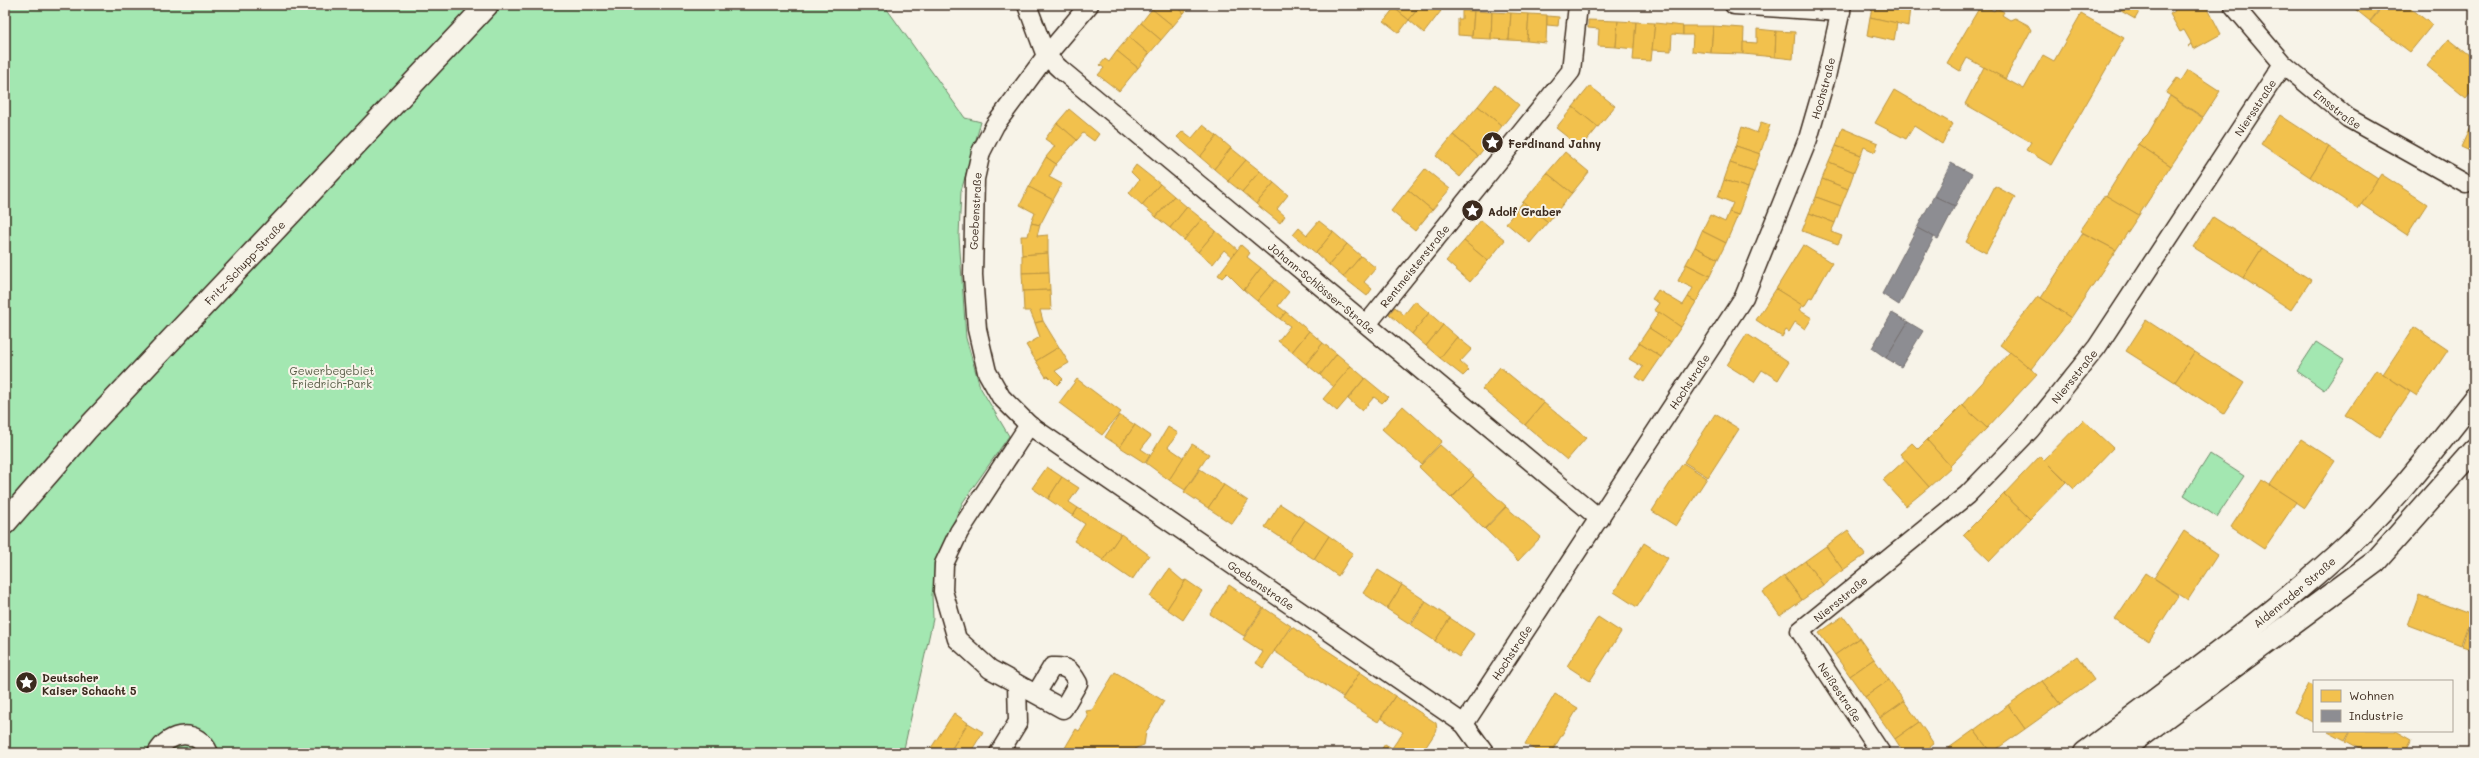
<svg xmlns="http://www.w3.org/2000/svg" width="2479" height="758" font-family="Mali,sans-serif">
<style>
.green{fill:#a3e7b1;stroke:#6f8868}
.homes{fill:#f2c14e;stroke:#bb9440}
.industry{fill:#8d8d92;stroke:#746f6f}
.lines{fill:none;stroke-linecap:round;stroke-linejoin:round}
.minor-casing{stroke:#3b2a1e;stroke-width:21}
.tertiary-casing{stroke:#3b2a1e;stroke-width:25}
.secondary-casing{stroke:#3b2a1e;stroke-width:25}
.minor{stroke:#f7f3e8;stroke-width:18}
.tertiary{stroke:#f7f3e8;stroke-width:22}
.secondary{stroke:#f7f3e8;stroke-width:22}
.labels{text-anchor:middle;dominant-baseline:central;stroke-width:4;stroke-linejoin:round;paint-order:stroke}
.street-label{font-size:11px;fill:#3b2a1e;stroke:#f7f3e8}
.poi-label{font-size:11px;font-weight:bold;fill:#3b2a1e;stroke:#f7f3e8;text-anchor:start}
.park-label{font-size:11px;fill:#555943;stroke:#f7f3e8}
</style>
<rect width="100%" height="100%" fill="#f7f3e8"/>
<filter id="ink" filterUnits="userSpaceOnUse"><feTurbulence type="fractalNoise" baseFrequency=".025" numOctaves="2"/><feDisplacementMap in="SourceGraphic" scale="8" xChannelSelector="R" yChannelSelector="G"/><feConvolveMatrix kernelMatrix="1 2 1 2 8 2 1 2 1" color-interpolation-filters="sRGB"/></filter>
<g filter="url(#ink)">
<g class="green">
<polygon points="5,5 884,5 965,118 981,122 961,191 959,236 966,338 980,387 1009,436 963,502 941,549 932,594 933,619 903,753 5,753"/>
<polygon points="2316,342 2344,360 2324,390 2297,371"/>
<polygon points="2210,454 2244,476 2217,517 2184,495"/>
</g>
<g class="homes">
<polygon points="1155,5 1175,5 1184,13 1173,26 1152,9"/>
<polygon points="1175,5 1191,5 1184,13"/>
<polygon points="1397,5 1421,5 1409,20 1394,8"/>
<polygon points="1421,5 1433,5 1441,11 1424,33 1409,20"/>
<polygon points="1873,5 1910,7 1908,26 1870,17"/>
<polygon points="1981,5 1994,11 1997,8 2004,12 2002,15 2010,20 2015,18 2028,25 2031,30 2005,79 1967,58 1960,71 1947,63"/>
<polygon points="2125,5 2143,5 2135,19 2121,11"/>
<polygon points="2171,5 2206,5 2221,34 2194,49 2192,44 2188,47 2192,44 2184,30 2180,32 2170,14 2175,11"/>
<polygon points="2350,5 2383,5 2370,21"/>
<polygon points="2384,5 2407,5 2432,25 2410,52 2370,22"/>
<polygon points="1394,8 1409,20 1399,33 1384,21"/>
<polygon points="1152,9 1173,26 1161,40 1141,23"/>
<polygon points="1462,11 1474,11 1472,36 1458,35 1458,19 1462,19"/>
<polygon points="1474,11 1492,12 1491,39 1472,38"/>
<polygon points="1492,12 1511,13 1509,40 1491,39"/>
<polygon points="1511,13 1529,14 1527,41 1509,40"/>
<polygon points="1529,14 1547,15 1546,43 1527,41"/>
<polygon points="2081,14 2124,38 2051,165 2026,150 2031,142 1965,104 1984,67 2024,89 2043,55 2054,61"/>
<polygon points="1547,16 1559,17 1558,26 1547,25"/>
<polygon points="1870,17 1897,23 1894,41 1867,35"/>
<polygon points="1588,20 1618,21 1616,47 1598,46 1599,29 1588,28"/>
<polygon points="1618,21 1636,22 1634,49 1616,47"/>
<polygon points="1636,22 1655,23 1651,61 1633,60"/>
<polygon points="1141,23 1161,40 1149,54 1129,37"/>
<polygon points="1655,23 1683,26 1683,35 1672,34 1671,51 1652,50"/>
<polygon points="1683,26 1713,26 1711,53 1692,51 1693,35 1683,35"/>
<polygon points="1713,26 1744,28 1743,54 1711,53"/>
<polygon points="1757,29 1776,31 1775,57 1743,54 1743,42 1757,43"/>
<polygon points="1776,31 1795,32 1793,59 1775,57"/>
<polygon points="1129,37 1149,54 1138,68 1117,51"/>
<polygon points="2449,39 2474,59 2474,88 2466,98 2427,66"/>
<polygon points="1117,51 1138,68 1119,91 1098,75 1104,68 1100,65 1105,59 1109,62"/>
<polygon points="2188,70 2220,91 2203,117 2166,93 2177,78 2181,81"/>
<polygon points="1495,85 1519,105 1502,126 1478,106"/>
<polygon points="1590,86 1615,106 1598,127 1573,107"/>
<polygon points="1894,90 1953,124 1942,144 1914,126 1906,139 1875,123"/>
<polygon points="2170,96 2203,118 2171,166 2138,144 2148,134"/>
<polygon points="1478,106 1502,126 1478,156 1453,135"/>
<polygon points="1573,107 1598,127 1581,148 1556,128"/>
<polygon points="1069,109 1099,134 1094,141 1083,133 1077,140 1057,123"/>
<polygon points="2280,115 2329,147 2310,177 2261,144"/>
<polygon points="2474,119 2474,153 2461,147"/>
<polygon points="1761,122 1770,125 1760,154 1736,146 1742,127 1757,133"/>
<polygon points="1057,123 1077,140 1056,164 1046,157 1055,146 1045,139"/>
<polygon points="1203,125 1217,136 1200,157 1177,137 1183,131 1192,138"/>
<polygon points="1842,128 1878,143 1875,152 1864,147 1861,155 1836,146"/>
<polygon points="1453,135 1478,156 1460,177 1436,156"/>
<polygon points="1217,136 1231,148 1214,169 1200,157"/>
<polygon points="2138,144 2171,166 2139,215 2106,196"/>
<polygon points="1736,146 1760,154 1754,171 1730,163"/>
<polygon points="1836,146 1861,155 1854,172 1829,162"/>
<polygon points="2329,147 2378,179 2358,209 2310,177"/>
<polygon points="1231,148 1246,160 1228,181 1214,169"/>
<polygon points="1565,152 1589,172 1572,193 1547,173"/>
<polygon points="1046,157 1056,164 1049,177 1062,184 1053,200 1029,187"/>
<polygon points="1246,160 1260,171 1242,192 1228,181"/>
<polygon points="1829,162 1854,172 1848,189 1822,179"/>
<polygon points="1730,163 1754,171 1748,188 1724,180"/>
<polygon points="1136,165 1160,184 1142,205 1129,193 1139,180 1131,172"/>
<polygon points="1425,169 1450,189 1432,210 1408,190"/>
<polygon points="1260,171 1274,183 1256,204 1242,192"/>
<polygon points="1547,173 1572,193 1548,222 1523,202"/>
<polygon points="2381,174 2427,204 2407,235 2361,204"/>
<polygon points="1822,179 1848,189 1841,206 1816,197"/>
<polygon points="1724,180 1748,188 1738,215 1729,212 1733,203 1718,197"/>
<polygon points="1274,183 1288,195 1277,209 1285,216 1280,223 1256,204"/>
<polygon points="1160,184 1174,196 1156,217 1142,205"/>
<polygon points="1995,186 2015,197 1986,253 1966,242"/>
<polygon points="1029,187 1053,200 1040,225 1031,223 1035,213 1020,205"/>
<polygon points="1408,190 1432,210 1415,231 1391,211"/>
<polygon points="2105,195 2139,215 2116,250 2080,231"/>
<polygon points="1174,196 1187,207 1170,228 1156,217"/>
<polygon points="1816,197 1841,206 1835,223 1809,213"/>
<polygon points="1523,202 1548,222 1530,243 1506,223"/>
<polygon points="1187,207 1202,219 1184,240 1170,228"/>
<polygon points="1729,212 1738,215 1726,243 1702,231 1710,215 1725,222"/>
<polygon points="1809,213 1835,223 1831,232 1842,236 1838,244 1802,231"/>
<polygon points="2213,217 2262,248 2243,278 2193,247"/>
<polygon points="1202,219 1216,231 1198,252 1184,240"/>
<polygon points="1481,220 1505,240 1488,261 1464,241"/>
<polygon points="1319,221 1333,232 1316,253 1293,235 1299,228 1307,235"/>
<polygon points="1031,223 1040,225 1037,236 1048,235 1048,253 1022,255 1021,236 1028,236"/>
<polygon points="1216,231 1238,250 1232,257 1224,250 1213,264 1198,252"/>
<polygon points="1702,231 1726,243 1718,259 1695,247"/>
<polygon points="1333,232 1347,244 1329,265 1316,253"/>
<polygon points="2083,233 2116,250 2071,318 2041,298"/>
<polygon points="1464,241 1488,261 1470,282 1446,261"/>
<polygon points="1347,244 1361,256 1343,277 1329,265"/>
<polygon points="1241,245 1250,253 1247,257 1261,268 1244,290 1227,273 1222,278 1218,275"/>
<polygon points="1803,245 1832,263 1812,298 1810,297 1804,307 1776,289"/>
<polygon points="1695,247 1718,259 1710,276 1686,264"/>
<polygon points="2262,248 2311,280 2291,310 2243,278"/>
<polygon points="1048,253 1049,272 1022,273 1022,255"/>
<polygon points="1361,256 1376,268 1364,282 1372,289 1367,296 1343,277"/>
<polygon points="1686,264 1710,276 1696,302 1688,297 1693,288 1678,281"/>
<polygon points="1261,268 1275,280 1257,301 1244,290"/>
<polygon points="1049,272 1050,290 1023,291 1022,273"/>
<polygon points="1275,280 1289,292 1278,306 1286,312 1280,319 1257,301"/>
<polygon points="1776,289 1802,305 1799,310 1812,318 1805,329 1795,322 1789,332 1786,330 1782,337 1756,320"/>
<polygon points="1050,290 1051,310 1040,310 1043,321 1035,323 1030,311 1024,311 1023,291"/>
<polygon points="1658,290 1683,305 1688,297 1696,302 1681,327 1654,310 1659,303 1652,299"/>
<polygon points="2038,296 2071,318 2031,369 2000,345"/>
<polygon points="1415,301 1429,313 1412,334 1389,314 1395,307 1404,315"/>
<polygon points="1286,312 1309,331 1292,352 1278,341 1290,326 1280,319"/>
<polygon points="1659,312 1681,327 1671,342 1649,328"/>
<polygon points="1429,313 1443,325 1426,346 1412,334"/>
<polygon points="2146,320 2195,352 2175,382 2126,351"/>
<polygon points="1043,321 1059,347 1036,361 1026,345 1040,337 1035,323"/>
<polygon points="1443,325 1457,337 1440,358 1426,346"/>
<polygon points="2414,327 2448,350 2417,396 2383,374"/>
<polygon points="1649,328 1671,342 1661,357 1639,343"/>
<polygon points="1309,331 1323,343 1306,364 1292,352"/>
<polygon points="1747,334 1789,362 1778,380 1762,370 1754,382 1727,365"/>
<polygon points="1457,337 1472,349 1460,362 1469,370 1463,376 1440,358"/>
<polygon points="1323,343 1337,354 1320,375 1306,364"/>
<polygon points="1639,343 1661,357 1644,382 1636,377 1643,367 1629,359"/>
<polygon points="1059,347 1069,363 1055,371 1063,379 1057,385 1048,376 1046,377 1036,361"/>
<polygon points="2010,352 2037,374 1987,428 1962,405"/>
<polygon points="2195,352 2244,383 2224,414 2175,382"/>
<polygon points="1337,354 1351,366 1334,387 1320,375"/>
<polygon points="1351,366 1365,378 1337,411 1323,399"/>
<polygon points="1500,367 1544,403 1525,425 1482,389"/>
<polygon points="2376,369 2410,392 2379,438 2345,415"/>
<polygon points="1365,378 1388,397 1382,403 1374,397 1362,411 1348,399"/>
<polygon points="1077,379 1121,412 1102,435 1059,403"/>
<polygon points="1544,403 1586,438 1567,460 1525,425"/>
<polygon points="1962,405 1987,428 1950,466 1927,440"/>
<polygon points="1403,406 1442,441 1421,464 1382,429"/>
<polygon points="1715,414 1739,429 1708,477 1684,462"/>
<polygon points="1119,415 1135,425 1120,447 1105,437"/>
<polygon points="2083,420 2113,448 2074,489 2044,460"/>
<polygon points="1135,425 1151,436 1141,449 1150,455 1145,463 1120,447"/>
<polygon points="1168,427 1178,433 1168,447 1184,458 1169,480 1146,463"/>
<polygon points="2301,439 2335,461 2304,508 2270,485"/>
<polygon points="1927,440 1951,467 1929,487 1900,454 1912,443 1918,449"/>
<polygon points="1192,444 1209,454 1185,490 1169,480"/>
<polygon points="1440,445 1474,475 1451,498 1419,467"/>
<polygon points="2040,456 2066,482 2030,519 2004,494"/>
<polygon points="1905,460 1929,487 1906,506 1883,480"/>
<polygon points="1683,463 1707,478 1676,526 1652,511"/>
<polygon points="1047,467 1062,477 1048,499 1032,488"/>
<polygon points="1200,469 1224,485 1208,508 1184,492"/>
<polygon points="1473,476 1506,506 1484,529 1452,498"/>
<polygon points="1062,477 1079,488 1069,502 1078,508 1073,516 1048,499"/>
<polygon points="2262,480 2296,502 2264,549 2231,527"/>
<polygon points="1224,485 1248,501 1232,524 1208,508"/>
<polygon points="2004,494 2030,519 1990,561 1963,535"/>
<polygon points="1280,504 1305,520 1289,543 1265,527"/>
<polygon points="1506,507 1541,537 1518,561 1485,529"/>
<polygon points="1078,508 1121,534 1103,560 1074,541 1085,524 1073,516"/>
<polygon points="1305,520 1329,536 1314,559 1289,543"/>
<polygon points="1848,530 1865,555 1843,570 1826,546"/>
<polygon points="2184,531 2218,554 2188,600 2154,578"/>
<polygon points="1121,534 1149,555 1132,580 1103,560"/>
<polygon points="1329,536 1353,553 1338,576 1314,559"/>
<polygon points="1644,543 1668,558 1637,607 1614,592"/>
<polygon points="1826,546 1843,570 1823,585 1805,561"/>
<polygon points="1805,561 1823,585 1802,600 1784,576"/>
<polygon points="1169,569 1183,581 1186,580 1167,609 1150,597"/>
<polygon points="1378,570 1402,585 1387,609 1363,593"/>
<polygon points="2146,573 2179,595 2149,641 2115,619"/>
<polygon points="1784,576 1802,600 1780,616 1763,592"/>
<polygon points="1186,580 1202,591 1183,620 1167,609"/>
<polygon points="1229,585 1263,608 1244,636 1210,614"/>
<polygon points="1402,585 1426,601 1410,624 1387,609"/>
<polygon points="2419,595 2472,615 2461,645 2408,625"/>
<polygon points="1426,602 1450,618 1435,641 1411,625"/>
<polygon points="1264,608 1291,626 1263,668 1256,663 1263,652 1243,639"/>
<polygon points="2473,615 2474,615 2474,650 2462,646"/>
<polygon points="1843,616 1859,638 1835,655 1819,633"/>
<polygon points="1598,617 1621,632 1590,681 1567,666"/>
<polygon points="1450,618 1474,634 1459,657 1435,641"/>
<polygon points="1292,627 1360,672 1343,697 1274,651"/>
<polygon points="1859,638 1874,659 1850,676 1835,655"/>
<polygon points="2077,656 2094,680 2060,704 2042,681"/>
<polygon points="1874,659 1889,680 1865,697 1850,676"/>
<polygon points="1115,672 1164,701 1146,732 1144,745 1136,748 1133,753 1062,753 1076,729 1079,731 1088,717 1086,711 1092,710"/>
<polygon points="1360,672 1395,696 1378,722 1342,699"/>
<polygon points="1889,680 1904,701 1880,718 1865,697"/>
<polygon points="2042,681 2060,704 2025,729 2008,705"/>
<polygon points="2309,684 2314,686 2314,723 2294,712"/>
<polygon points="1555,694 1578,708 1551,753 1541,753 1525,744"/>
<polygon points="1395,696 1436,723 1437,730 1422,753 1399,753 1392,748 1403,732 1381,718"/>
<polygon points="1904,701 1919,722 1895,739 1880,718"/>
<polygon points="2008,705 2025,729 1991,753 1974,730"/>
<polygon points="954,713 968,723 949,753 932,753 929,751"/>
<polygon points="1919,722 1934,744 1922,753 1904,753 1895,739"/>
<polygon points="968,723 983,732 970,753 949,753"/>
<polygon points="1974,730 1991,753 1942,753"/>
<polygon points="2328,731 2350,731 2345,740"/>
<polygon points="2351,731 2396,731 2412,740 2405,753 2368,753 2346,741"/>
<polygon points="1385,744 1392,748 1399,753 1379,753"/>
</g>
<g class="industry">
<polygon points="1951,163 1972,174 1955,206 1934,196"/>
<polygon points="1934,196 1955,206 1938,239 1917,228"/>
<polygon points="1917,228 1934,237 1899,305 1882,294"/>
<polygon points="1892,313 1908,322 1886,358 1872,348"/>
<polygon points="1908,322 1923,331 1901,367 1886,358"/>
</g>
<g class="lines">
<defs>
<g id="minor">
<path id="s1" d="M1027 5 1046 56 1060 69 1600 519"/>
<path id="s2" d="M1089 5 1046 56 995 125 981 152 975 179 973 275 977 329 987 372 1001 397 1029 425 1464 724 1485 753"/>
<polyline points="1734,5 1841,12"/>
<path id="s3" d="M2233 5 2283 64 2348 118 2466 184"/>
<path id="s4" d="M1367 324 1571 71 1578 5"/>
<path d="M1029 425 959 532 944 564 943 591 957 639 990 669 1063 709 1078 683C1071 670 1067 666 1052 667L1036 694"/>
<path id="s5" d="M1464 724 1744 297 1808 139 1826 77 1842 5"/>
<path d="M157 753C169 731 198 728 209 753"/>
<polyline points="999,753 1018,722 1017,684"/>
<path id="s6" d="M1881 753 1800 631 1967 495 2030 430 2097 347 2283 64"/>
</g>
<g id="tertiary">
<path id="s7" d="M2085 753C2174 685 2268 620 2350 543 2396 500 2435 448 2474 399"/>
<polyline points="2117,753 2375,562 2474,450"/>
</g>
<g id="secondary">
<path id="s8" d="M5 523 86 430 487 5"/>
</g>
</defs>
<use href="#minor" class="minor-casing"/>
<use href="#tertiary" class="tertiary-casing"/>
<use href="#secondary" class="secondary-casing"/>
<use href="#minor" class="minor"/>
<use href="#tertiary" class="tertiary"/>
<use href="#secondary" class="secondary"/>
</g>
</g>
<defs>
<symbol id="sight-disc" viewBox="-11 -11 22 22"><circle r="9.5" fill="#3b2a1e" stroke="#f7f3e8"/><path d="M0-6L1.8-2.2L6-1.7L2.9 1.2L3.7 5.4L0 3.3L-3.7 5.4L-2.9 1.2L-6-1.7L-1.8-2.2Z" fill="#fff"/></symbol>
</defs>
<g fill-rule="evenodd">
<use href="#sight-disc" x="1480" y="130" width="25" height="25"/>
<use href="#sight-disc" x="1460" y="198" width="25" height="25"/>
<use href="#sight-disc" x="14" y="670" width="25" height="25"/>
</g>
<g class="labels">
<g class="street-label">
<text stroke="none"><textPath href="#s5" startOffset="734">Hochstraße</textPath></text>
<text stroke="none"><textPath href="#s6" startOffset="846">Niersstraße</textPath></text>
<text stroke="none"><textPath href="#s3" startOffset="148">Emsstraße</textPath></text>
<text transform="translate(975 211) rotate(-87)">Goebenstraße</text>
<text stroke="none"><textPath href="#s8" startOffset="354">Fritz-Schupp-Straße</textPath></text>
<text stroke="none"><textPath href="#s4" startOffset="75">Rentmeisterstraße</textPath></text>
<text stroke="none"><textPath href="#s1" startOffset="415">Johann-Schlösser-Straße</textPath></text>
<text stroke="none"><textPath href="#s6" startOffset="522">Niersstraße</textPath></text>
<text stroke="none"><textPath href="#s5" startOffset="410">Hochstraße</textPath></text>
<text stroke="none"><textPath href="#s2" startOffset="755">Goebenstraße</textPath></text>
<text stroke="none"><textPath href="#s7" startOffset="264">Aldenrader Straße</textPath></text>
<text stroke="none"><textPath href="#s6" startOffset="198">Niersstraße</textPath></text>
<text stroke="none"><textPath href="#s5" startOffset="86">Hochstraße</textPath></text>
<text transform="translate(1840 692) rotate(56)">Neißestraße</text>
</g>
<g class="poi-label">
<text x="1508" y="143">Ferdinand Jahny</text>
<text x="1488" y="211">Adolf Graber</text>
<text x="42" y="677">Deutscher<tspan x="42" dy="13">Kaiser Schacht 5</tspan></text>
</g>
<g class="park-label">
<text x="332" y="370">Gewerbegebiet<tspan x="332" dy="13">Friedrich-Park</tspan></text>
</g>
</g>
<rect width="2479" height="758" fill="none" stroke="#f7f3e8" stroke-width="20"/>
<rect x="10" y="10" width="2459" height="738" fill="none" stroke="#3b2a1e" stroke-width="1.5" filter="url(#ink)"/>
<rect x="2313" y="680" width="140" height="52" fill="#f7f3e8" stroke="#aca397"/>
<rect x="2321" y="690" width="20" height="12" fill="#f2c14e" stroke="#aca397"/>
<text x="2349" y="700" font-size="12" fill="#3b2a1e">Wohnen</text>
<rect x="2321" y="710" width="20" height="12" fill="#8d8d92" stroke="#aca397"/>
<text x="2349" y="720" font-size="12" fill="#3b2a1e">Industrie</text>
</svg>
